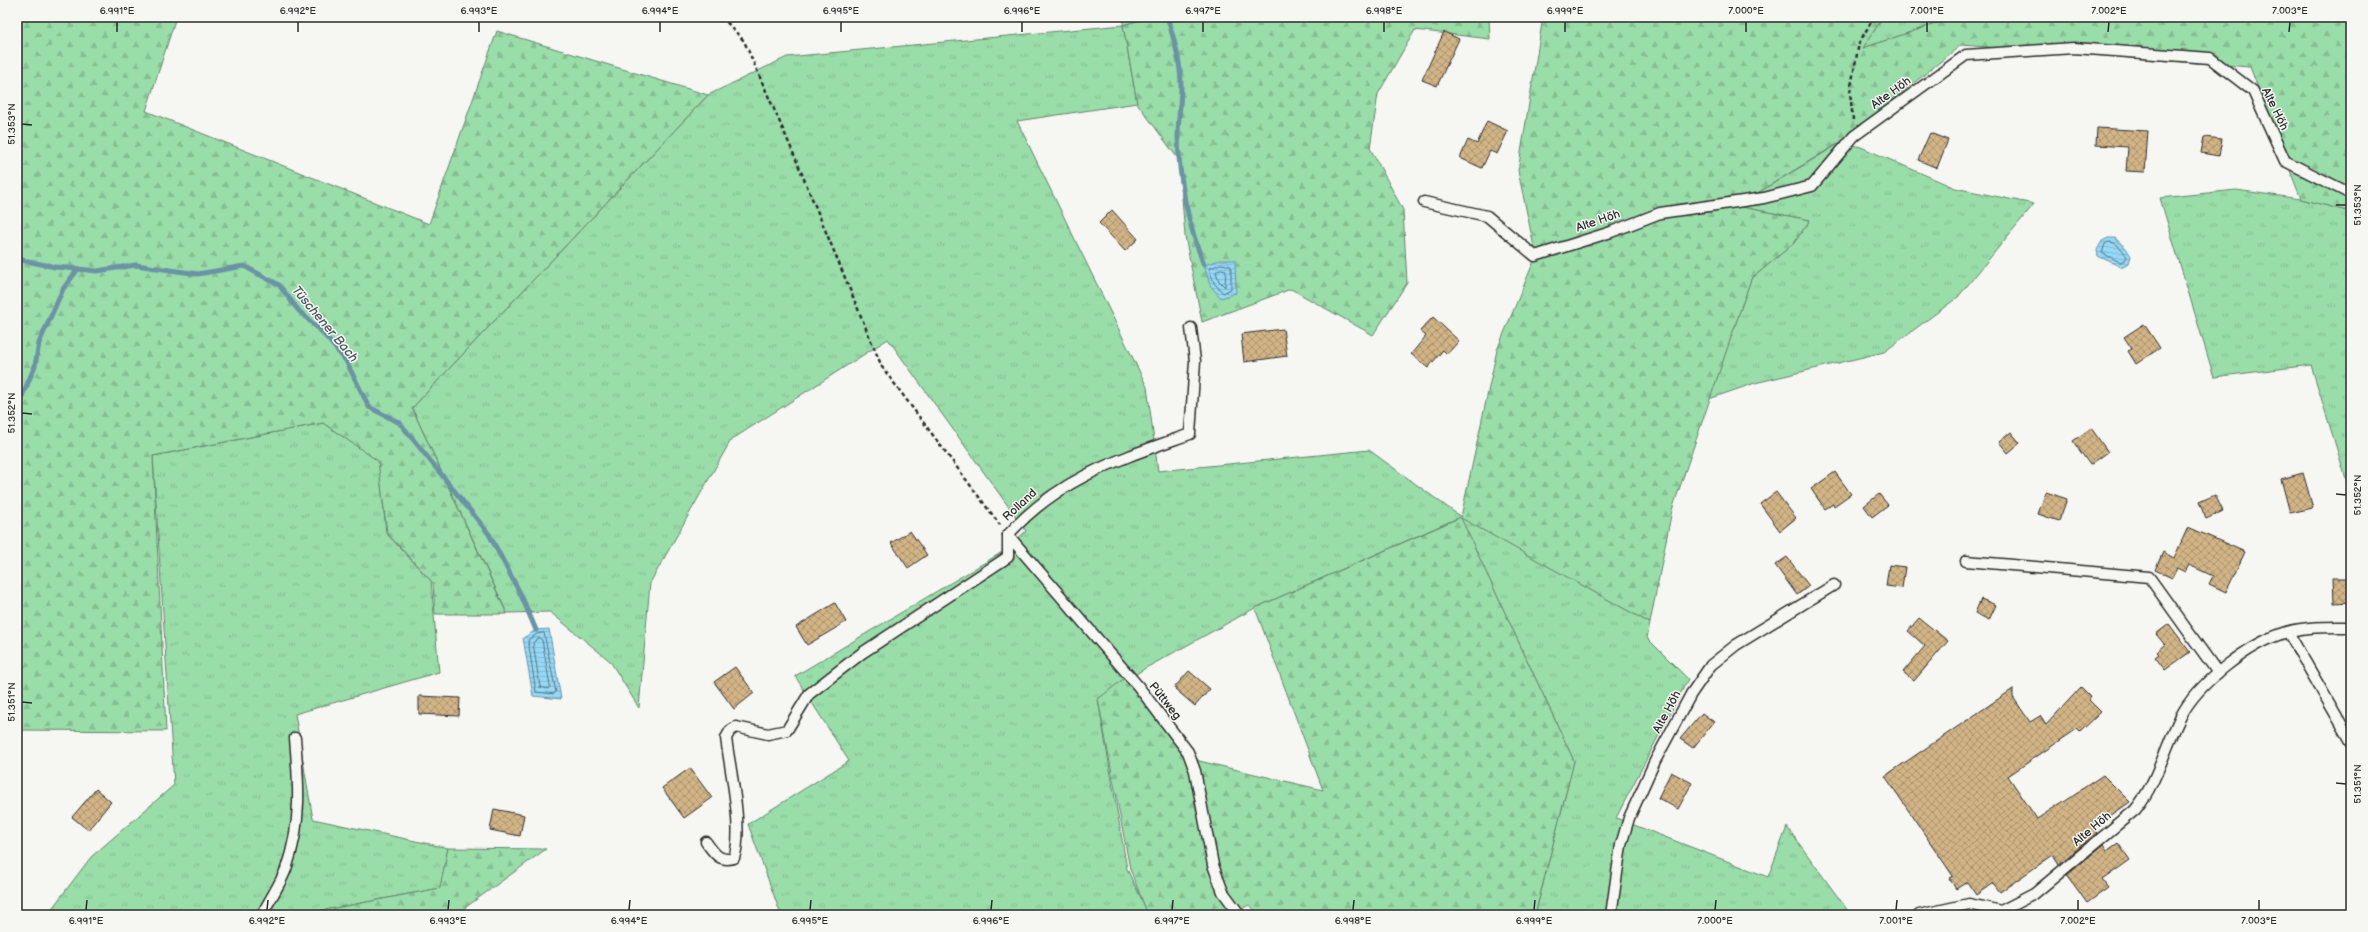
<svg xmlns="http://www.w3.org/2000/svg" width="2368" height="932" font-family="'Balsamiq Sans',sans-serif">
<style>
.grass{fill:url(#grass-tufts);stroke:#62846a}
.forest{fill:url(#forest-firs);stroke:#62846a}
.water{fill:url(#water-rules);stroke:#6b93a5}
.lines{fill:none;stroke-linecap:round;stroke-linejoin:round}
.shore{stroke:#55717d;stroke-width:1}
.stream{stroke:#6b93a5;stroke-width:5}
.building{fill:url(#building-cross-hatch);stroke:#2b2b2b}
.service-casing{stroke:#2b2b2b;stroke-width:13}
.path{stroke:#2b2b2b;stroke-width:2.5;stroke-dasharray:4 3;stroke-linecap:butt}
.service{stroke:#f6f6f2;stroke-width:10}
.ticks{fill:none;stroke:#2b2b2b;stroke-width:1.5}
.labels{text-anchor:middle;dominant-baseline:central;stroke-width:3;stroke-linejoin:round;paint-order:stroke}
.street-label{font-size:12px;fill:#2b2b2b;stroke:#f6f6f2}
.water-label{font-size:13px;font-style:italic;fill:#46565e;stroke:#f6f6f2}
.neatline{fill:none;stroke:#2b2b2b;stroke-width:1.5}
.ticks-label{font-size:10px;text-anchor:middle;fill:#2b2b2b}
</style>
<defs>
<pattern id="grass-tufts" width="24" height="20" patternUnits="userSpaceOnUse"><rect width="24" height="20" fill="#99dda9"/><path d="M3 7l-1-3M5 7V3M7 7l1-3M15 17l-1-3M17 17v-4M19 17l1-3" fill="none" stroke="#84be92"/></pattern>
<pattern id="forest-firs" width="22" height="20" patternUnits="userSpaceOnUse"><rect width="22" height="20" fill="#99dda9"/><path d="M5 1l3.5 6h-7zM16 11l3.5 6h-7z" fill="#84be92"/></pattern>
<pattern id="water-rules" width="6" height="5" patternUnits="userSpaceOnUse"><rect width="6" height="5" fill="#95d9f7"/><path d="M0 2.5h6" fill="none" stroke="#81bad4"/></pattern>
<pattern id="building-cross-hatch" width="8" height="8" patternUnits="userSpaceOnUse"><rect width="8" height="8" fill="#d2b586"/><path d="M0 0l8 8M0 8l8-8" fill="none" stroke="#ab936e"/></pattern>
</defs>
<rect width="100%" height="100%" fill="#f6f6f2"/>
<filter id="ink" filterUnits="userSpaceOnUse"><feTurbulence type="fractalNoise" baseFrequency=".025" numOctaves="2"/><feDisplacementMap in="SourceGraphic" scale="8" xChannelSelector="R" yChannelSelector="G"/><feConvolveMatrix kernelMatrix="1 2 1 2 8 2 1 2 1" color-interpolation-filters="sRGB"/></filter>
<g filter="url(#ink)">
<g class="grass">
<polygon points="1124,17 1151,17 1123,25 1137,103 1017,121 1147,387 1158,471 1369,450 1461,517 1650,623 1647,638 1688,679 1616,818 1768,877 1787,827 1851,915 1535,915 1574,761 1460,517 1255,608 1144,669 1098,699 1127,869 1149,915 781,915 748,824 849,761 795,676 1004,551 1026,531 888,339 731,440 650,583 639,708 610,661 550,612 507,613 412,408 708,95 787,57 1123,25"/>
<polygon points="1883,17 1956,17 1863,48"/>
<polygon points="1842,142 1861,147 1955,188 2034,204 1958,297 1884,352 1755,383 1709,399 1751,279 1794,243 1810,220 1736,206"/>
<polygon points="2236,190 2301,199 2351,212 2351,495 2311,365 2214,377 2160,198"/>
<polygon points="323,423 379,461 386,533 431,581 439,672 295,714 313,819 448,848 440,888 299,915 47,915 91,857 174,785 153,456"/>
</g>
<g class="forest">
<polygon points="17,17 176,17 146,111 429,224 497,31 708,95 412,408 507,614 435,614 433,583 387,533 378,461 323,423 153,456 166,731 17,730"/>
<polygon points="1151,17 1489,17 1490,39 1415,30 1378,94 1370,148 1403,210 1407,283 1373,335 1291,289 1202,322 1185,236 1179,160 1137,103 1123,25"/>
<polygon points="1543,17 1883,17 1863,48 1956,17 2351,17 2351,212 2301,199 2250,67 1961,45 1842,141 1736,206 1810,220 1794,243 1751,279 1672,510 1650,623 1461,518 1574,761 1535,915 1260,915 1249,905 1230,915 1148,915 1130,869 1098,699 1126,677 1199,761 1323,790 1255,608 1461,517 1497,350 1536,256 1518,171"/>
<polygon points="448,848 546,849 455,915 299,915 440,888"/>
</g>
<g class="water">
<polygon points="2108,238 2115,238 2126,248 2131,256 2129,263 2121,267 2098,256 2097,250 2102,241"/>
<polygon points="1220,260 1235,260 1236,293 1221,298 1210,285 1204,265"/>
<polygon points="549,629 561,699 533,696 523,638 536,630"/>
</g>
<g class="lines">
<g class="shore">
<path d="M2109 242C2117 242 2123 250 2127 257L2125 260 2120 262 2102 253 2105 244Z"/>
<polygon points="1221,264 1231,266 1231,289 1223,293 1214,283 1209,269"/>
<polygon points="1221,269 1226,270 1225,287 1219,281 1216,272"/>
<polygon points="544,633 556,692 554,694 536,692 528,640 537,634"/>
<polygon points="539,638 542,640 550,686 548,689 540,687 533,643"/>
</g>
<g class="stream">
<path d="M1167 17C1174 38 1181 63 1181 85 1181 103 1178 120 1178 137 1179 181 1188 224 1204 265"/>
<polyline points="17,259 55,267 78,269 97,271 136,265 198,274 244,266 279,285 299,311 322,332 346,361 369,407 400,423 489,534 521,595 536,630"/>
<polyline points="17,408 35,366 39,343 63,289 78,269"/>
</g>
</g>
<g class="building">
<polygon points="1444,32 1459,39 1437,86 1422,80"/>
<polygon points="1487,121 1508,131 1497,154 1490,151 1482,168 1460,158 1468,140 1477,144"/>
<polygon points="2097,128 2148,131 2145,172 2126,171 2128,147 2096,145"/>
<polygon points="1930,133 1948,140 1937,168 1918,160"/>
<polygon points="2204,137 2222,139 2219,156 2201,153"/>
<polygon points="1112,210 1138,239 1125,251 1099,223"/>
<polygon points="1433,317 1459,341 1447,354 1443,350 1428,368 1411,354 1426,336 1420,331"/>
<polygon points="2144,324 2160,348 2136,364 2128,351 2132,349 2124,337"/>
<polygon points="1283,329 1287,356 1244,362 1241,334"/>
<polygon points="2091,428 2108,452 2090,465 2073,441"/>
<polygon points="2011,432 2020,443 2008,453 1999,442"/>
<polygon points="1835,472 1851,494 1834,506 1833,504 1825,509 1811,489"/>
<polygon points="2303,473 2313,508 2290,513 2281,479"/>
<polygon points="1776,492 1796,518 1780,531 1760,504"/>
<polygon points="2046,492 2067,499 2059,521 2038,514"/>
<polygon points="1879,494 1888,505 1872,517 1864,506"/>
<polygon points="2215,495 2223,511 2206,519 2199,502"/>
<polygon points="2188,527 2245,552 2226,592 2209,584 2213,576 2189,565 2185,572 2177,568 2172,578 2155,570 2163,552 2174,558"/>
<polygon points="910,531 927,555 908,568 891,543"/>
<polygon points="1787,557 1809,586 1797,595 1775,565"/>
<polygon points="1889,565 1905,567 1902,588 1886,586"/>
<polygon points="2333,578 2351,578 2351,602 2334,603"/>
<polygon points="1981,599 1996,605 1989,620 1975,613"/>
<polygon points="835,603 846,622 807,645 796,627"/>
<polygon points="1919,618 1948,641 1914,681 1903,672 1925,646 1908,631"/>
<polygon points="2169,624 2190,652 2165,670 2155,657 2159,654 2157,652 2165,645 2156,634"/>
<polygon points="735,667 754,693 734,709 714,682"/>
<polygon points="1189,671 1210,689 1195,706 1174,688"/>
<polygon points="2081,687 2091,697 2089,700 2101,712 2080,732 2077,729 2008,776 2037,819 2103,775 2130,802 2093,828 2097,833 2059,864 2053,855 2000,892 1993,883 1976,895 1967,882 1956,889 1949,878 1953,876 1885,776 2013,689 2013,697 2030,722 2040,716 2046,725"/>
<polygon points="419,696 460,698 459,716 419,714"/>
<polygon points="1702,713 1714,722 1693,748 1680,739"/>
<polygon points="690,768 712,798 684,818 662,788"/>
<polygon points="1671,772 1692,783 1678,809 1658,798"/>
<polygon points="96,789 111,802 88,830 72,817"/>
<polygon points="494,809 524,815 520,836 490,830"/>
<polygon points="2118,843 2130,860 2102,880 2108,888 2087,903 2067,875 2104,844 2108,850"/>
</g>
<g class="lines">
<defs>
<g id="service">
<polyline points="1424,202 1487,216 1535,256 1611,232 1660,213 1764,198 1812,186 1854,136 1966,55 2074,48 2210,58 2253,91 2285,161 2351,194"/>
<polyline points="1008,535 1138,686 1188,752 1195,771 1213,865 1223,892 1240,915"/>
<polyline points="1966,561 2149,577 2218,673"/>
<polyline points="2288,632 2351,741"/>
<path d="M706 842C714 853 719 862 734 858 744 829 730 770 726 738L730 731 736 727 768 734 787 730 809 694 862 653 1008 557V535C1058 478 1120 459 1190 434L1195 361 1191 328"/>
<path d="M262 915C269 900 280 885 286 869 302 823 299 785 295 738"/>
<polyline points="1611,915 1621,845 1629,818 1655,761 1691,694 1711,665 1736,645 1834,585"/>
<path d="M1919 915 1969 904 2001 911 2034 894 2135 810C2156 785 2165 748 2180 718 2197 683 2250 643 2287 632 2307 626 2331 627 2351 627"/>
</g>
</defs>
<use href="#service" class="service-casing"/>
<g class="path">
<polyline points="722,17 744,41 792,150 882,367 1000,525"/>
<polyline points="1853,120 1850,92 1859,43 1874,17"/>
</g>
<use href="#service" class="service"/>
</g>
</g>
<path class="ticks" d="M117 32V22M298 32V22M479 32V22M660 32V22M841 32V22M1022 32V22M1203 32V22M1384 32V22M1565 32V22M1746 32V22M1927 32V22M2108 32 2109 22M2289 32 2290 22M22 124 32 125M2336 205H2346M22 413 32 414M2336 494 2346 495M22 702 32 703M2336 783 2346 784M86 910 87 900M267 910 268 900M448 910 449 900M629 910 630 900M810 910 811 900M991 910 992 900M1172 910 1173 900M1353 910 1354 900M1534 910 1535 900M1715 910 1716 900M1896 910 1897 900M2078 910V900M2259 910V900"/>
<g class="labels">
<g class="street-label">
<text transform="translate(1891 93) rotate(-36)">Alte Höh</text>
<text transform="translate(2275 109) rotate(64)">Alte Höh</text>
<text transform="translate(1598 221) rotate(-19)">Alte Höh</text>
<text transform="translate(1020 505) rotate(-43)">Rolland</text>
<text transform="translate(1165 701) rotate(52)">Püttweg</text>
<text transform="translate(1667 712) rotate(-62)">Alte Höh</text>
<text transform="translate(2092 829) rotate(-40)">Alte Höh</text>
</g>
<g class="water-label">
<text transform="translate(325 324) rotate(50)">Tüschener Bach</text>
</g>
</g>
<rect width="2368" height="932" fill="none" stroke="#f6f6f2" stroke-width="44"/>
<rect x="22" y="22" width="2324" height="888" class="neatline"/>
<g class="ticks-label">
<text x="117" y="14">6.991°E</text>
<text x="298" y="14">6.992°E</text>
<text x="479" y="14">6.993°E</text>
<text x="660" y="14">6.994°E</text>
<text x="841" y="14">6.995°E</text>
<text x="1022" y="14">6.996°E</text>
<text x="1203" y="14">6.997°E</text>
<text x="1384" y="14">6.998°E</text>
<text x="1565" y="14">6.999°E</text>
<text x="1746" y="14">7.000°E</text>
<text x="1927" y="14">7.001°E</text>
<text x="2109" y="14">7.002°E</text>
<text x="2290" y="14">7.003°E</text>
<text transform="translate(11 124) rotate(-90)" y="4">51.353°N</text>
<text transform="translate(2357 205) rotate(-90)" y="4">51.353°N</text>
<text transform="translate(11 413) rotate(-90)" y="4">51.352°N</text>
<text transform="translate(2357 495) rotate(-90)" y="4">51.352°N</text>
<text transform="translate(11 702) rotate(-90)" y="4">51.351°N</text>
<text transform="translate(2357 784) rotate(-90)" y="4">51.351°N</text>
<text x="86" y="924">6.991°E</text>
<text x="267" y="924">6.992°E</text>
<text x="448" y="924">6.993°E</text>
<text x="629" y="924">6.994°E</text>
<text x="810" y="924">6.995°E</text>
<text x="991" y="924">6.996°E</text>
<text x="1172" y="924">6.997°E</text>
<text x="1353" y="924">6.998°E</text>
<text x="1534" y="924">6.999°E</text>
<text x="1715" y="924">7.000°E</text>
<text x="1896" y="924">7.001°E</text>
<text x="2078" y="924">7.002°E</text>
<text x="2259" y="924">7.003°E</text>
</g>
</svg>
